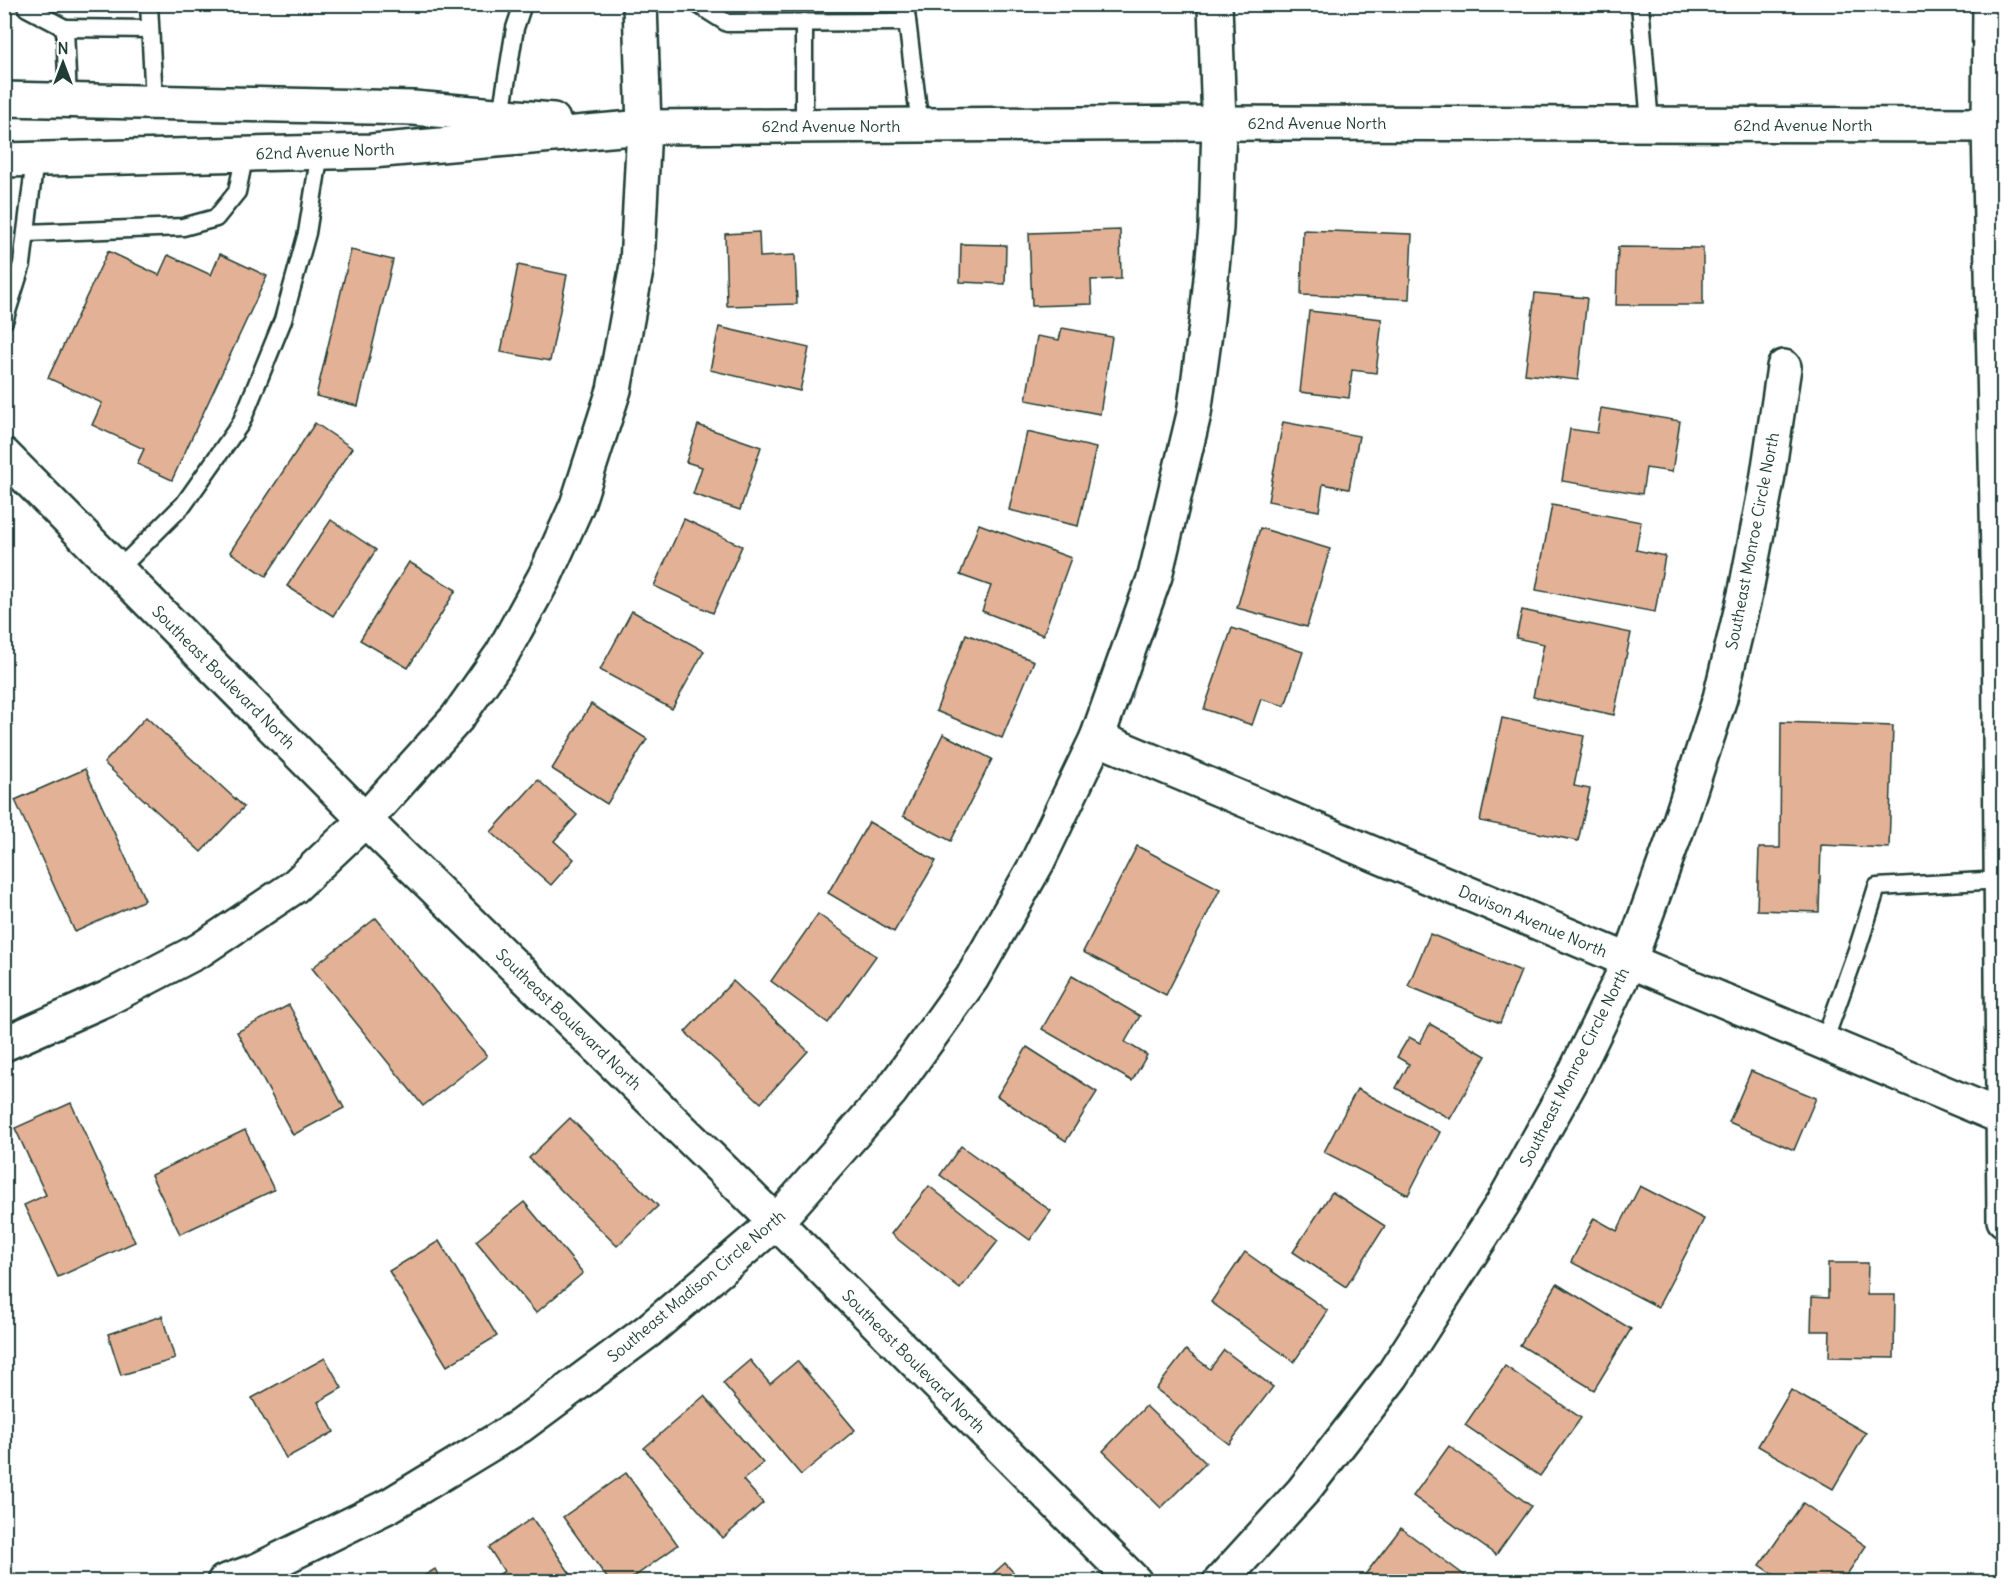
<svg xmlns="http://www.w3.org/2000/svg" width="2008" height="1586" font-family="Delius,sans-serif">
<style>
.building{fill:#e3b195;stroke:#1f3d34;stroke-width:1.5}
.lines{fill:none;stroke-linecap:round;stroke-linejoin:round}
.service-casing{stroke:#1f3d34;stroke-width:21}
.minor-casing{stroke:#1f3d34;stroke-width:38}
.tertiary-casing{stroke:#1f3d34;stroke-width:38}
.service{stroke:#fff;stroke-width:16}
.minor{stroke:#fff;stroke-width:33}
.tertiary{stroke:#fff;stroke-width:33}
.labels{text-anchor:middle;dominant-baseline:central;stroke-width:6;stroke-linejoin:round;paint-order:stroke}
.street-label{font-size:16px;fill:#1f3d34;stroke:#fff}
</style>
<rect width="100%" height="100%" fill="#fff"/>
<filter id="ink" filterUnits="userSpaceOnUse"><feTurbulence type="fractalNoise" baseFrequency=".0167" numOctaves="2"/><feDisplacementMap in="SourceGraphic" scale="12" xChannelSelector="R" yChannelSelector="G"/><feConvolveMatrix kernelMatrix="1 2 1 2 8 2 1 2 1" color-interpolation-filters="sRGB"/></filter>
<g filter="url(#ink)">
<g class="building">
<polygon points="1120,230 1121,279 1091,280 1092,304 1032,306 1029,233"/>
<polygon points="1303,230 1412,234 1409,299 1301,295"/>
<polygon points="759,232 760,257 795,255 797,304 727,306 725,234"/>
<polygon points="961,244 1006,245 1005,284 960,282"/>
<polygon points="1618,247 1703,248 1703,305 1616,305"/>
<polygon points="351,250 393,260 358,406 316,396"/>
<polygon points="108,251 159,275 168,255 211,275 220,254 267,276 172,480 137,464 144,449 92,425 102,403 48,378"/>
<polygon points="518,265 567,275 550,361 501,352"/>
<polygon points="1535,293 1587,298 1578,380 1525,374"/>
<polygon points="1309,311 1382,319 1376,373 1352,370 1349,398 1300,392"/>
<polygon points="719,327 809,348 800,391 710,370"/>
<polygon points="1062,328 1112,337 1100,414 1026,400 1037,336 1059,340"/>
<polygon points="1601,408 1680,421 1672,472 1646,468 1642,494 1562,481 1570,429 1597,433"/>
<polygon points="1283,422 1359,436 1349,489 1323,484 1319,511 1268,501"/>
<polygon points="315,423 352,448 266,576 230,552"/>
<polygon points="698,425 761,447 740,510 693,494 702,467 686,462"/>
<polygon points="1027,432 1096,448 1078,526 1009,510"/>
<polygon points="1552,505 1641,522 1636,550 1665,556 1655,612 1536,590"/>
<polygon points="684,519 742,546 713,613 654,586"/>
<polygon points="331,520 376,550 333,616 287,586"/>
<polygon points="979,524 1071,558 1043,635 982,611 991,586 960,575"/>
<polygon points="1260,528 1330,549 1307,627 1237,608"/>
<polygon points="409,562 456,590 408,668 360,640"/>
<polygon points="1522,610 1631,633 1614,715 1533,697 1544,644 1516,638"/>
<polygon points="632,611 704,651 672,709 600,670"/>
<polygon points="1232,628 1303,652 1285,706 1261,699 1252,725 1204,709"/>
<polygon points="966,634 1034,661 1002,738 936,711"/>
<polygon points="591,704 647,739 607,804 552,769"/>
<polygon points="146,717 244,807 201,852 104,763"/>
<polygon points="1502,718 1584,736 1574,786 1590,789 1578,841 1480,821"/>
<polygon points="1781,722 1893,726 1889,848 1821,845 1819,912 1757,910 1759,848 1780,848"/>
<polygon points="943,734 992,759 951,841 903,816"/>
<polygon points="85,769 145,900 75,932 15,800"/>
<polygon points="538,780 577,815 554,841 574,859 551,885 491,832"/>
<polygon points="869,822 936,861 894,932 828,893"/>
<polygon points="1137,846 1220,889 1166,995 1083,952"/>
<polygon points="818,914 876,956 828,1023 771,981"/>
<polygon points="376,918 487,1056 423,1106 312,968"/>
<polygon points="1430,934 1521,971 1500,1023 1408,986"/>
<polygon points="1072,976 1140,1016 1125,1042 1147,1055 1132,1081 1042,1029"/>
<polygon points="733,981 808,1051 761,1103 685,1032"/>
<polygon points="289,1005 344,1108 293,1135 237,1032"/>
<polygon points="1430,1024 1486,1056 1450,1119 1396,1088 1409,1064 1397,1057 1409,1037 1420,1043"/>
<polygon points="1027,1047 1097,1092 1066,1141 997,1096"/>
<polygon points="1751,1071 1816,1098 1794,1150 1729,1122"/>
<polygon points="1357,1089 1440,1132 1408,1195 1324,1152"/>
<polygon points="71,1103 135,1242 58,1277 24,1205 46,1195 15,1128"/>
<polygon points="570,1118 658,1206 617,1246 529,1158"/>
<polygon points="245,1130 274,1190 180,1234 151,1175"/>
<polygon points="961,1146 1051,1211 1030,1240 940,1175"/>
<polygon points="929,1186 998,1241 960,1289 891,1234"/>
<polygon points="1640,1186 1704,1219 1658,1307 1571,1262 1594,1218 1617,1231"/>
<polygon points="1332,1192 1385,1226 1346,1287 1293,1252"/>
<polygon points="524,1202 583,1273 536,1313 476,1241"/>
<polygon points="439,1241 497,1336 447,1366 389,1271"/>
<polygon points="1245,1252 1328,1311 1294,1362 1211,1302"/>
<polygon points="1828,1263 1868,1263 1867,1295 1895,1295 1894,1358 1829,1357 1830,1331 1811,1331 1812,1297 1828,1298"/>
<polygon points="1557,1284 1631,1329 1594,1390 1520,1345"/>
<polygon points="162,1316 175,1359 121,1375 108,1334"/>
<polygon points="1186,1350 1210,1369 1224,1350 1273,1387 1229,1444 1156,1389"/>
<polygon points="325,1358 342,1388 318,1402 334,1432 286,1458 252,1398"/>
<polygon points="750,1360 770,1384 797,1361 855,1430 801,1475 723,1383"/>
<polygon points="1505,1366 1581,1418 1540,1476 1465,1425"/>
<polygon points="1791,1390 1866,1433 1833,1489 1758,1446"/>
<polygon points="704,1396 763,1463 743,1480 763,1503 723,1538 644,1448"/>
<polygon points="1146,1406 1206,1463 1161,1508 1103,1451"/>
<polygon points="1449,1446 1531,1506 1496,1555 1413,1496"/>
<polygon points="626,1473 678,1545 627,1582 610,1582 563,1517"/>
<polygon points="1803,1503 1866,1546 1842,1582 1785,1582 1760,1565"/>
<polygon points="532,1518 576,1582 488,1582 504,1571 489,1548"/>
<polygon points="1401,1528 1472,1581 1371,1582 1364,1576"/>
<polygon points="1005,1563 1022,1582 984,1582"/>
<polygon points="435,1569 442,1582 414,1582"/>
</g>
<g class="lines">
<defs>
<g id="service">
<polyline points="25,4 27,8 65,28 68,100"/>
<polyline points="149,4 154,102"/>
<polyline points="697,4 727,23 907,22"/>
<polyline points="905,4 920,126"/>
<polyline points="1640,4 1650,124"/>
<polyline points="65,28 150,29"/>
<polyline points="501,115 515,28 523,4"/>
<polyline points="804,126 804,22"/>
<polyline points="26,233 183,227 216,218 237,192 245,154"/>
<polyline points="4,321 22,264 35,159"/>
<polyline points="118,570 184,504 241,423 283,320 307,233 320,152"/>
<polyline points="1824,1042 1858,947 1877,887 2001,880"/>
</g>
<g id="minor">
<polyline points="4,455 365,820 776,1222 1135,1582"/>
<polyline points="1097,738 2004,1118"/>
<polyline points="4,1044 108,998 200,950 294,887 365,820 457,718 502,654 545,576 577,505 614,390 637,265 644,127 640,4"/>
<polyline points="224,1582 258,1570 390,1505 520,1426 648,1331 776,1222 891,1091 972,978 1037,863 1097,738 1155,576 1194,414 1207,318 1216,228 1219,123 1215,4"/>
<polyline points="1220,1582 1303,1491 1392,1376 1503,1203 1571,1081 1629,962 1680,821 1720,698 1746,590 1767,481 1784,367"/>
</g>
<g id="tertiary">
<polyline points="1990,4 1989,125 1999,604 2004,1220"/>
<polyline points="4,99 413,108 553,120"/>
<polyline points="4,160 372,151 644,127 1219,123 2004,125"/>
</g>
</defs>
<use href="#service" class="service-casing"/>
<use href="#minor" class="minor-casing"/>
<use href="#tertiary" class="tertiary-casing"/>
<use href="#service" class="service"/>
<use href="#minor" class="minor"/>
<use href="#tertiary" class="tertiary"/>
</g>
</g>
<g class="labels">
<g class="street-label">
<text x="1317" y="123">62nd Avenue North</text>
<text x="1803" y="125">62nd Avenue North</text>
<text x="831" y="126">62nd Avenue North</text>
<text transform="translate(325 151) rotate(-2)">62nd Avenue North</text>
<text transform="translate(1752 541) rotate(-79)">Southeast Monroe Circle North</text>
<text transform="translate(224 677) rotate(45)">Southeast Boulevard North</text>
<text transform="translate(1533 921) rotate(23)">Davison Avenue North</text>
<text transform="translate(569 1019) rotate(44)">Southeast Boulevard North</text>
<text transform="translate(1574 1067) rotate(-63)">Southeast Monroe Circle North</text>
<text transform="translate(696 1286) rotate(-40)">Southeast Madison Circle North</text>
<text transform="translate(914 1361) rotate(45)">Southeast Boulevard North</text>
</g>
</g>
<rect width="2008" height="1586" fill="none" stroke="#fff" stroke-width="24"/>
<rect x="12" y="12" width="1984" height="1562" fill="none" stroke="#1f3d34" stroke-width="2" filter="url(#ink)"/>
<g transform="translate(63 63)" stroke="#ffffff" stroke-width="4.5" paint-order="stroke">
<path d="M0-4.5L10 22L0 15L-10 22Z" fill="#1f3d34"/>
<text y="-9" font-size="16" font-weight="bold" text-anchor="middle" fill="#1f3d34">N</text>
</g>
</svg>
